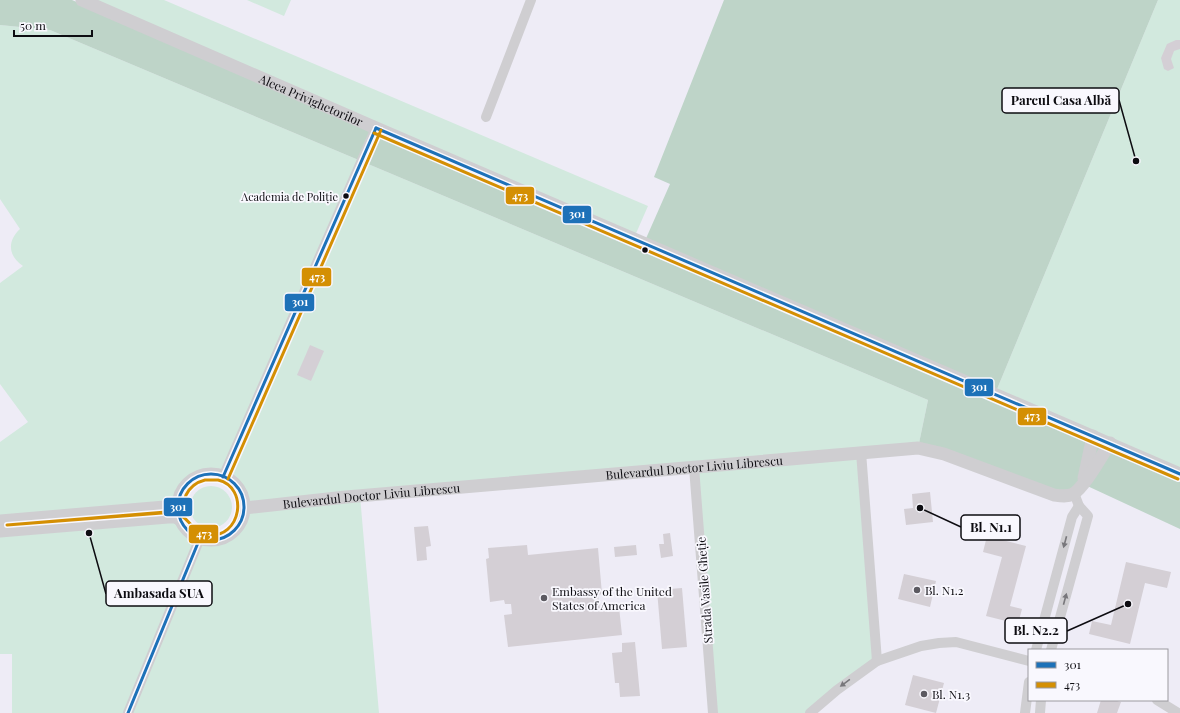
<svg xmlns="http://www.w3.org/2000/svg" width="1180" height="713" font-family="'Playfair Display',serif">
<style>
.green{fill:#d2e9de;fill-rule:evenodd}
.forest{fill:#bed4c8}
.building{fill:#d4cfd5}
.lines{fill:none;stroke-linecap:round;stroke-linejoin:round}
.minor{stroke:#cfced1;stroke-width:10}
.tertiary{stroke:#cfced1;stroke-width:13}
.bus-1-casing{stroke:#f9f8fe;stroke-width:6}
.bus-2-casing{stroke:#f9f8fe;stroke-width:6}
.bus-1{stroke:#1d71b8;stroke-width:3}
.bus-2{stroke:#d48f03;stroke-width:3}
.oneway{fill:#78777b}
.bus-dot{fill:#0d0c11;stroke:#f9f8fe;stroke-width:1.5}
.poi-dot{fill:#5c5a61;stroke:#f9f8fe;stroke-width:1.5}
.labels{text-anchor:middle;dominant-baseline:central;stroke-width:3.5;stroke-linejoin:round;paint-order:stroke}
.bus-label{font-size:11px;fill:#0d0c11;stroke:#f9f8fe;text-anchor:end}
.street-label{font-size:12px;fill:#0d0c11;stroke:#f9f8fe}
.poi-label{font-size:12px;fill:#0d0c11;stroke:#f9f8fe;text-anchor:start}
.leader{fill:none;stroke:#0d0c11;stroke-width:1.5}
.callout-dot{fill:#0d0c11;stroke:#f9f8fe;stroke-width:1.5}
.callout{fill:#f9f8fe;stroke:#0d0c11;stroke-width:1.5}
.callout-label{font-size:13px;text-anchor:middle;font-weight:bold;fill:#0d0c11}
.line-badge{stroke:#f9f8fe;stroke-width:1.5}
.badge-label{font-size:11px;text-anchor:middle;font-weight:bold;fill:#fff}
</style>
<rect width="100%" height="100%" fill="#eeecf6"/>
<g class="green">
<polygon points="82,0 164,0 648,206 634,238"/>
<polygon points="247,0 291,0 284,16"/>
<polygon points="1158,0 1180,0 1180,474 995,394"/>
<path d="M0 25 50 30 928 400 918 448 861 452 877 661 810 713H713L694 467 360 496 379 713H12V654H0V442L28 422 0 384V283L23 266C8 256 7 241 20 229L0 199ZM212 474C218 476 224 476 229 480 246 492 248 517 234 531 228 536 222 539 214 540 173 546 162 477 212 474Z"/>
<circle cx="211" cy="507" r="21"/>
</g>
<polygon class="forest" points="0,0 72,0 644,243 670,184 654,177 724,0 1158,0 995,394 1180,474 1180,529 1083,484 1069,496 918,448 928,400 50,30 0,25"/>
<g class="building">
<polygon points="1176,40 1180,40 1180,49 1174,51 1171,59 1174,68 1168,71 1164,69 1161,58 1167,44"/>
<polygon points="310,345 324,351 311,381 297,375"/>
<polygon points="930,492 933,522 906,525 904,509 913,508 912,494"/>
<polygon points="428,526 431,546 426,547 427,560 417,561 414,527"/>
<polygon points="670,533 673,556 661,558 659,544 664,544 663,534"/>
<polygon points="987,536 1026,546 1010,606 1022,609 1018,624 986,616 1002,557 983,552"/>
<polygon points="527,545 528,555 598,548 602,594 598,595 600,609 619,607 622,635 508,647 504,615 512,614 511,604 505,604 504,600 490,602 486,559 489,558 488,548"/>
<polygon points="636,545 637,555 615,557 614,547"/>
<polygon points="1126,562 1171,572 1167,588 1145,583 1130,644 1089,634 1092,621 1111,625"/>
<polygon points="904,574 936,581 930,607 898,599"/>
<polygon points="682,588 687,647 662,649 657,590"/>
<polygon points="635,642 640,696 620,697 619,683 615,683 612,653 622,652 622,643"/>
<polygon points="913,675 944,683 936,713 905,705"/>
<polygon points="1101,700 1113,700 1121,702 1117,713 1097,713"/>
</g>
<g class="lines">
<g class="minor">
<polyline points="486,117 531,0"/>
<polyline points="861,452 877,661"/>
<polyline points="694,467 713,713"/>
<polyline points="223,477 376,128"/>
<polyline points="1036,650 1072,517 1079,506"/>
<polyline points="1051,650 1088,516 1079,506 1074,493"/>
<polyline points="1157,700 1178,713"/>
<polyline points="128,713 200,538"/>
<polyline points="810,713 837,690 877,661 921,646 939,643 956,642 1029,661"/>
<polyline points="1025,713 1029,682"/>
<polyline points="1040,713 1041,700"/>
</g>
<g class="tertiary">
<path id="s1" d="M82 0 376 128 1180 474"/>
<circle cx="211" cy="507" r="33"/>
<polyline points="1084,478 1093,436"/>
<path id="s2" d="M244 508 346 497 918 448 944 454 1054 495C1061 496 1067 497 1073 494 1084 488 1102 455 1110 443"/>
<polyline points="0,521 165,507 172,505 178,501"/>
<polyline points="0,531 168,517 175,517 181,520"/>
</g>
<defs>
<g id="bus-1">
<polyline points="376,128 1180,474"/>
<circle cx="211" cy="507" r="33"/>
<polyline points="223,477 376,128"/>
<polyline points="128,713 200,538"/>
</g>
<g id="bus-2">
<polyline points="374,133 1178,479"/>
<polyline points="228,479 381,130"/>
<path d="M205 480C209 480 214 480 218 480 249 487 242 539 207 535 193 533 188 516 175 512L7 525 166 512C172 511 180 509 183 504 185 501 185 498 186 495 190 487 197 482 205 480Z"/>
</g>
</defs>
<use href="#bus-1" class="bus-1-casing"/>
<use href="#bus-2" class="bus-2-casing"/>
<use href="#bus-1" class="bus-1"/>
<use href="#bus-2" class="bus-2"/>
</g>
<defs><path id="oneway-solid" d="M-6-.8H1V-3.2L6.5 0L1 3.2V.8H-6Z"/></defs>
<g class="oneway">
<use href="#oneway-solid" transform="translate(1065 542) rotate(105)"/>
<use href="#oneway-solid" transform="translate(1065 599) rotate(-75)"/>
<use href="#oneway-solid" transform="translate(845 683) rotate(144)"/>
</g>
<g class="bus-dot">
<circle cx="346" cy="196" r="3.5"/>
<circle cx="645" cy="250" r="3.5"/>
</g>
<g class="poi-dot">
<circle cx="917" cy="590" r="4"/>
<circle cx="544" cy="598" r="4"/>
<circle cx="924" cy="694" r="4"/>
</g>
<g class="labels">
<g class="bus-label">
<text x="338" y="196">Academia de Poliție</text>
</g>
<g class="street-label">
<text stroke="none"><textPath href="#s1" startOffset="250">Aleea Privighetorilor</textPath></text>
<text stroke="none"><textPath href="#s2" startOffset="452">Bulevardul Doctor Liviu Librescu</textPath></text>
<text stroke="none"><textPath href="#s2" startOffset="128">Bulevardul Doctor Liviu Librescu</textPath></text>
<text transform="translate(704 590) rotate(-94)">Strada Vasile Gheție</text>
</g>
<g class="poi-label">
<text x="925" y="590">Bl. N1.2</text>
<text x="552" y="591">Embassy of the United<tspan x="552" dy="14">States of America</tspan></text>
<text x="932" y="694">Bl. N1.3</text>
</g>
</g>
<path class="leader" d="M1136 161L1119 100M920 508L961 527M89 533L106 594M1128 604L1067 631"/>
<g class="callout-dot">
<circle cx="1136" cy="161" r="4"/>
<circle cx="920" cy="508" r="4"/>
<circle cx="89" cy="533" r="4"/>
<circle cx="1128" cy="604" r="4"/>
</g>
<g class="callout">
<rect x="1002" y="88" width="117" height="25" rx="4"/>
<rect x="961" y="515" width="59" height="25" rx="4"/>
<rect x="106" y="581" width="106" height="25" rx="4"/>
<rect x="1005" y="618" width="62" height="25" rx="4"/>
</g>
<g class="callout-label">
<text x="1061" y="105">Parcul Casa Albă</text>
<text x="991" y="532">Bl. N1.1</text>
<text x="159" y="598">Ambasada SUA</text>
<text x="1036" y="635">Bl. N2.2</text>
</g>
<g class="line-badge">
<rect x="505" y="186" width="30" height="19" rx="4" fill="#d48f03"/>
<rect x="562" y="205" width="30" height="19" rx="4" fill="#1d71b8"/>
<rect x="301" y="267" width="31" height="20" rx="4" fill="#d48f03"/>
<rect x="284" y="293" width="31" height="19" rx="4" fill="#1d71b8"/>
<rect x="964" y="378" width="30" height="19" rx="4" fill="#1d71b8"/>
<rect x="1017" y="407" width="30" height="19" rx="4" fill="#d48f03"/>
<rect x="163" y="497" width="30" height="20" rx="4" fill="#1d71b8"/>
<rect x="188" y="524" width="31" height="20" rx="4" fill="#d48f03"/>
</g>
<g class="badge-label">
<text x="520" y="200">473</text>
<text x="577" y="218">301</text>
<text x="317" y="281">473</text>
<text x="300" y="306">301</text>
<text x="979" y="391">301</text>
<text x="1032" y="420">473</text>
<text x="178" y="511">301</text>
<text x="204" y="538">473</text>
</g>
<rect x="1028" y="649" width="140" height="52" fill="#f9f8fe" stroke="#9b9a9f"/>
<rect x="1036" y="662" width="20" height="6" fill="#1d71b8" stroke="#9b9a9f"/>
<text x="1064" y="669" font-size="12" fill="#0d0c11">301</text>
<rect x="1036" y="682" width="20" height="6" fill="#d48f03" stroke="#9b9a9f"/>
<text x="1064" y="689" font-size="12" fill="#0d0c11">473</text>
<path d="M14 30v6h78v-6" fill="none" stroke="#0d0c11" stroke-width="2"/>
<text x="20" y="30" font-size="12" fill="#0d0c11" stroke="#f9f8fe" stroke-width="3" paint-order="stroke">50 m</text>
</svg>
